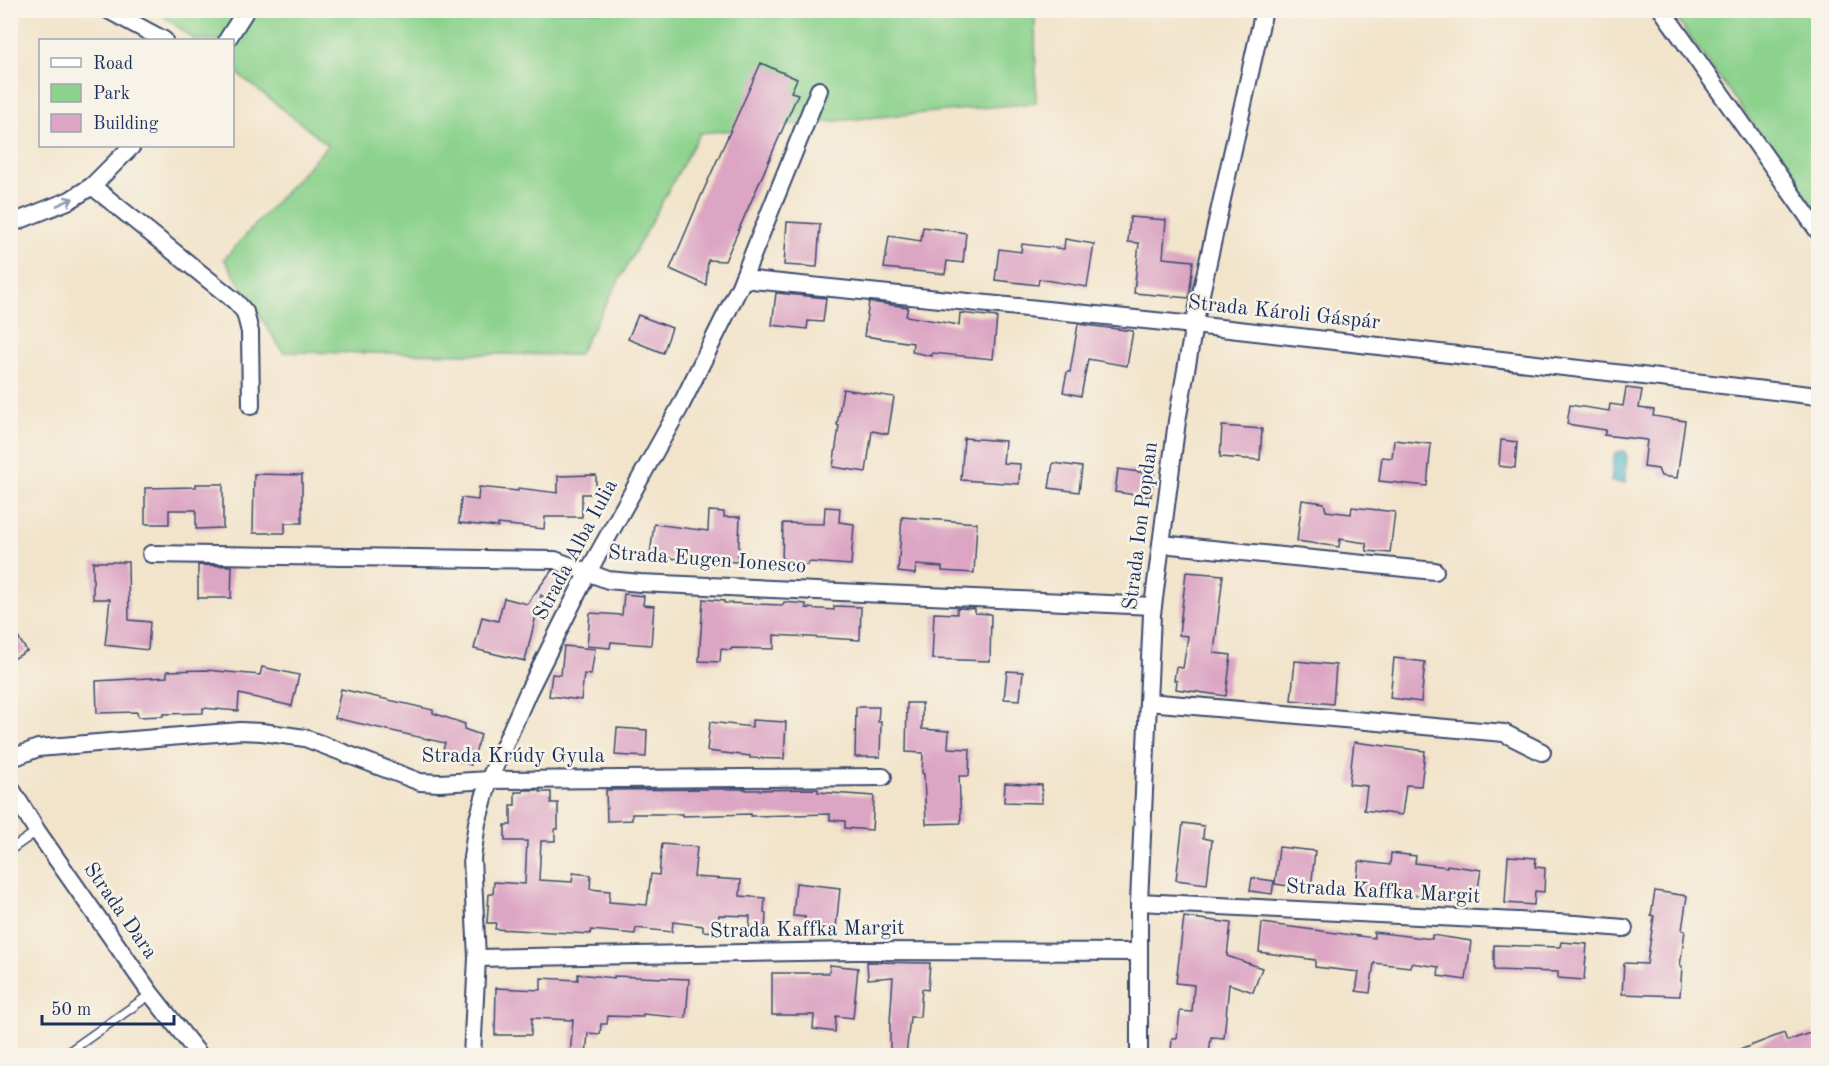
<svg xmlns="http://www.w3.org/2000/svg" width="1829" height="1066" font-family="'Old Standard TT',serif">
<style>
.green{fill:#8cd28d;stroke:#548076;stroke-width:1.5}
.water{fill:#4ab4c8;stroke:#327293;stroke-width:1.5}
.building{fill:#dca5c3}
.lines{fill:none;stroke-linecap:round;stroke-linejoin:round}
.service-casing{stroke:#3b4a6e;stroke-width:11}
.minor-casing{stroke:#3b4a6e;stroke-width:20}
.service{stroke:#fff;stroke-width:8}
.minor{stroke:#fff;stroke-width:16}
.oneway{stroke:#8d97ae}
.labels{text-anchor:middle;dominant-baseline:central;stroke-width:5;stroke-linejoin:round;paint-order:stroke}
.street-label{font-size:21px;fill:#1b2f5e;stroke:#f7f3e8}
</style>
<rect width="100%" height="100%" fill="#f7f3e8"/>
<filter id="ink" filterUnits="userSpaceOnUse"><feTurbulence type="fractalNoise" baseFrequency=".0167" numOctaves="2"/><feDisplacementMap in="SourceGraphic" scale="12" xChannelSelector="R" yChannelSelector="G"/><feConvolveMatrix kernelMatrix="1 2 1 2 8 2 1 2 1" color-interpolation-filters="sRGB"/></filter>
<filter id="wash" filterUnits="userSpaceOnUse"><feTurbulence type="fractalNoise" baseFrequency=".008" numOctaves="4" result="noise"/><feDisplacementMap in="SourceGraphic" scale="24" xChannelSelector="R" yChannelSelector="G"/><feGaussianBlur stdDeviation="1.35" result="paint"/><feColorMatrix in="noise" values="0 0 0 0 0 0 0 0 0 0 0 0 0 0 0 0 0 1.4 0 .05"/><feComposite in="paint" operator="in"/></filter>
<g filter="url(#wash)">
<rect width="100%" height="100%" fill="#f2e4cb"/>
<g class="green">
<polygon points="157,11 1035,11 1036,103 700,133 578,355 283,352 224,259 328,145 233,70 232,40 195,40"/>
<polygon points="1671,11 1818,11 1818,214"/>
</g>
<polygon class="water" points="1624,451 1627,456 1625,483 1611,482 1614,456 1617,452"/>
<g id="blocks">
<g class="building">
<polygon points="761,63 797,79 791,92 798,94 725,261 708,260 706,285 670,269 701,196"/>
<polygon points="1130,217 1166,220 1163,258 1193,261 1189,298 1134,293 1139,243 1128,242"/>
<polygon points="787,222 820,224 817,267 784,265"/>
<polygon points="923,227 966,233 963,263 947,261 945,274 884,268 889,236 921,241"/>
<polygon points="1065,239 1094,244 1087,287 1039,279 1038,285 995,280 999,249 1021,252 1022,244 1064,249"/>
<polygon points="776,293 826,298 823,322 808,321 807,329 772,325"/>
<polygon points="869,302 908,307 906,316 959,325 960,313 997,317 993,359 932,353 932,356 912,352 913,343 864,336"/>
<polygon points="638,315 672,328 663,353 628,339"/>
<polygon points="1078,324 1133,331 1127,366 1088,359 1081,396 1063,392 1067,372 1070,372"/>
<polygon points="1626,388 1642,390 1639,408 1654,410 1653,416 1685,421 1677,478 1661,476 1658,469 1644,467 1647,440 1604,435 1606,430 1567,424 1570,405 1609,411 1610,404 1623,406"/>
<polygon points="843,389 894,397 888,434 872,431 866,472 833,467 839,426 837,425"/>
<polygon points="1222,426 1262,429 1260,460 1220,457"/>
<polygon points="964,438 1005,441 1003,463 1020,464 1019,484 961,480"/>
<polygon points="1394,440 1431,444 1427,486 1379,481 1382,457 1392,458"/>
<polygon points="1501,440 1517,442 1515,468 1499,466"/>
<polygon points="1053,463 1082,467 1079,492 1049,488"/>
<polygon points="1118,469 1154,474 1151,497 1115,492"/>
<polygon points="254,474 302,475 302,523 285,523 285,533 253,533"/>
<polygon points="596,475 596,494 582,494 582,517 545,517 544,529 498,524 498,527 459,523 461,498 478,500 479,487 518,491 518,488 558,493 558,476"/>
<polygon points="196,484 223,484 223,528 196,529 196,510 169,510 169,524 145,524 145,488 196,487"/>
<polygon points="1302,500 1324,503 1326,511 1351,514 1352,507 1395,512 1390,553 1367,551 1366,543 1340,539 1339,547 1297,541"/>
<polygon points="825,507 840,508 839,522 854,524 851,565 809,562 808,565 782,564 783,523 824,524"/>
<polygon points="709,511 724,512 724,517 740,517 738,562 698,560 698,562 650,555 654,524 708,531"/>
<polygon points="902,517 977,523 974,573 942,571 942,567 916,565 915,574 898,572"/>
<polygon points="93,562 128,562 129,620 150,622 148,650 105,645 110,599 93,599"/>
<polygon points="198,565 232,566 231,598 198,598"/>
<polygon points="552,570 568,577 550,602 541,595 525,661 474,649 482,617 498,621 504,598 527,604"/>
<polygon points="1186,572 1223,575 1214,653 1231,655 1226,696 1176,689 1177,681 1174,680 1176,667 1183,668 1188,636 1179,635"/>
<polygon points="624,594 644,596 643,605 654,606 651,645 611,642 610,648 587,646 590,613 622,615"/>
<polygon points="703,599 724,601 724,603 783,605 784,602 806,604 806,608 834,610 834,606 861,607 860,640 774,635 774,649 732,648 731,650 721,649 720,662 699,661"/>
<polygon points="957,608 975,609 975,613 991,614 990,661 932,659 934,613 957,614"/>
<polygon points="10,625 27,651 10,661"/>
<polygon points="564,646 595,649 591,675 584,674 581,700 549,696 552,674 561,675"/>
<polygon points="1394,658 1425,662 1421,702 1390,698"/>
<polygon points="1295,661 1336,665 1333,704 1291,700"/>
<polygon points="262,667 299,675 292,706 239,694 238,711 203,708 203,713 163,714 163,716 138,717 137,712 97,713 96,681 167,677 167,671 206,670 260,675"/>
<polygon points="1007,671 1023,672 1020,700 1004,699"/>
<polygon points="341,689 433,710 433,713 465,724 464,729 481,735 471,765 441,756 445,743 335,718"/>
<polygon points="907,703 922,703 922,729 949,731 948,748 970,749 969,776 959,776 961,823 926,824 924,774 922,773 923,753 906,752"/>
<polygon points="856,707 879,707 878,722 881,722 880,757 855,757"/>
<polygon points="752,720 786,722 784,759 750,758 750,756 707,751 710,722 752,727"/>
<polygon points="617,728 647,730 646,757 615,755"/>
<polygon points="1354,742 1425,751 1421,786 1406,785 1402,815 1364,810 1367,786 1349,784"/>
<polygon points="1005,783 1042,785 1042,803 1004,802"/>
<polygon points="719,789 746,789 746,790 818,789 818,792 874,796 872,830 845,828 845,821 830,820 830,814 751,816 751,814 682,816 682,814 632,814 632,820 607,821 606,790"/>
<polygon points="523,790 540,790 540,792 551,792 551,803 558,803 558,829 555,829 555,841 541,841 539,880 572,882 573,873 591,875 590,889 610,891 609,902 647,905 651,874 659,875 662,844 697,847 694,877 741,880 740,896 765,898 764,913 766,913 765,933 749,932 750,916 719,915 718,932 703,931 703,926 673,922 672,932 636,928 635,934 591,930 590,934 495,929 496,923 487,923 489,894 493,894 494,882 525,884 527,841 505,841 505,825 511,825 511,805 515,805 515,792 523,792"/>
<polygon points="1183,823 1204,826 1203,838 1212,840 1207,884 1176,880"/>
<polygon points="1279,847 1315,851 1311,889 1275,884"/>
<polygon points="1391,853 1416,856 1415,863 1447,867 1447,865 1481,870 1476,902 1424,894 1424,896 1379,892 1378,897 1355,894 1359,861 1390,865"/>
<polygon points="1508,856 1536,858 1535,867 1545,868 1544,892 1535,891 1534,905 1505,903"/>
<polygon points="1252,878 1274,881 1272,894 1250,891"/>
<polygon points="796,883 840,888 836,928 805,925 805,917 793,916"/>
<polygon points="1655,891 1687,896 1682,930 1685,931 1680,966 1682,966 1680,996 1622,994 1624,963 1647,964 1654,916 1651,915"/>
<polygon points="1184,917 1231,923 1227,956 1262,968 1253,992 1229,984 1224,1038 1211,1037 1209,1055 1171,1052 1172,1038 1177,1038 1180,1011 1192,1012 1194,985 1176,983"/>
<polygon points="1262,923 1374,938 1374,932 1432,939 1432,935 1471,941 1466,980 1438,976 1439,967 1411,963 1410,967 1374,963 1370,993 1356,991 1359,972 1315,967 1315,960 1259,952"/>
<polygon points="1561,942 1587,944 1584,980 1558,978 1558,972 1494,970 1494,945 1560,947"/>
<polygon points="867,962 930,963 928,990 922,989 920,1017 910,1017 906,1056 890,1056 890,1022 893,977 868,979"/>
<polygon points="830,965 858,968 853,1018 836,1016 835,1032 813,1029 814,1015 772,1015 772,973 829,973"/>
<polygon points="578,974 614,978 614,976 689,979 686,1018 643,1014 643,1017 608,1016 607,1024 601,1024 600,1034 588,1033 586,1056 570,1056 573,1020 532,1018 531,1035 495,1035 496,988 541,990 541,978 578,980"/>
<polygon points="1813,1032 1818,1048 1818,1056 1729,1056 1729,1054 1784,1033 1787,1041"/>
</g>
</g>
</g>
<g filter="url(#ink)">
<use href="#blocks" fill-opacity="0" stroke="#3b4a6e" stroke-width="1.5"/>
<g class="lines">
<defs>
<g id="service">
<polyline points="10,850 37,831"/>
<polyline points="63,1056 151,994"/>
</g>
<g id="minor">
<polyline points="108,10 164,40"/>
<polyline points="1662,10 1818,231"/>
<polyline points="227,40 246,10"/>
<polyline points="92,186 235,301 245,312 250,332 251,406"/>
<polyline points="10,224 70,200 92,186 132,146"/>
<polyline points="743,279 1194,325 1818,396"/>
<polyline points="1161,544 1435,571"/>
<polyline points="151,554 555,560 608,580 640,583 1153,606"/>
<polyline points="1148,702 1504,733 1542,752"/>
<polyline points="10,759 38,748 240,731 262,732 305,738 420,782 440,783 489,780 883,777"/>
<polyline points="10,787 37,831 151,994 200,1056"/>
<polyline points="1139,902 1576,924 1624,928"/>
<polyline points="477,958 855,951 1139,952"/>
<polyline points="472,1056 477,958 472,858 477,823 489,780 528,692 588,572 680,407 740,286 819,90"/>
<polyline points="1139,1056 1139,902 1152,614 1177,421 1194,325 1264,10"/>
</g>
</defs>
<use href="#service" class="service-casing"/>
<use href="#minor" class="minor-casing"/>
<use href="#service" class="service"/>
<use href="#minor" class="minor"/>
</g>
<defs><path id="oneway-shaft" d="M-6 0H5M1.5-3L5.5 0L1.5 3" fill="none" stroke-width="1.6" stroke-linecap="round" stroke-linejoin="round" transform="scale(1.5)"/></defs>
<use class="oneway" href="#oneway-shaft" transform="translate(65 202) rotate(-24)"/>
</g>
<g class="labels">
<g class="street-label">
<text transform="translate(1284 313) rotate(6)">Strada Károli Gáspár</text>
<text transform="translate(1141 526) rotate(-83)">Strada Ion Popdan</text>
<text transform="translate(576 550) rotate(-62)">Strada Alba Iulia</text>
<text transform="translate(707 560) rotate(4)">Strada Eugen Ionesco</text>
<text x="513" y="756">Strada Krúdy Gyula</text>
<text transform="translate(1383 892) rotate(3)">Strada Kaffka Margit</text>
<text transform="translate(120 911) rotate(55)">Strada Dara</text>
<text transform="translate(807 930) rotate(-1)">Strada Kaffka Margit</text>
</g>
</g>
<rect width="1829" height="1066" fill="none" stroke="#f7f3e8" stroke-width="36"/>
<rect x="39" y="39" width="195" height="108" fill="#f7f3e8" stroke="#9fa5b1" stroke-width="1.5"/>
<rect x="51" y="58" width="30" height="9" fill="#ffffff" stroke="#9fa5b1" stroke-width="1.5"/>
<text x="93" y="69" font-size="18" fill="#1b2f5e">Road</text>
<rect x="51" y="84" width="30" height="18" fill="#8cd28d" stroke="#9fa5b1" stroke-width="1.5"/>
<text x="93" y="99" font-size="18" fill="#1b2f5e">Park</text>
<rect x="51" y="114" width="30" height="18" fill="#dca5c3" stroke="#9fa5b1" stroke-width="1.5"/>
<text x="93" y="129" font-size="18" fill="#1b2f5e">Building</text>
<path d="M42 1015v9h132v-9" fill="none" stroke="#1b2f5e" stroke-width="3"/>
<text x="51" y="1015" font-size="18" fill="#1b2f5e" stroke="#f7f3e8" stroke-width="4.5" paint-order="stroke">50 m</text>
</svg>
